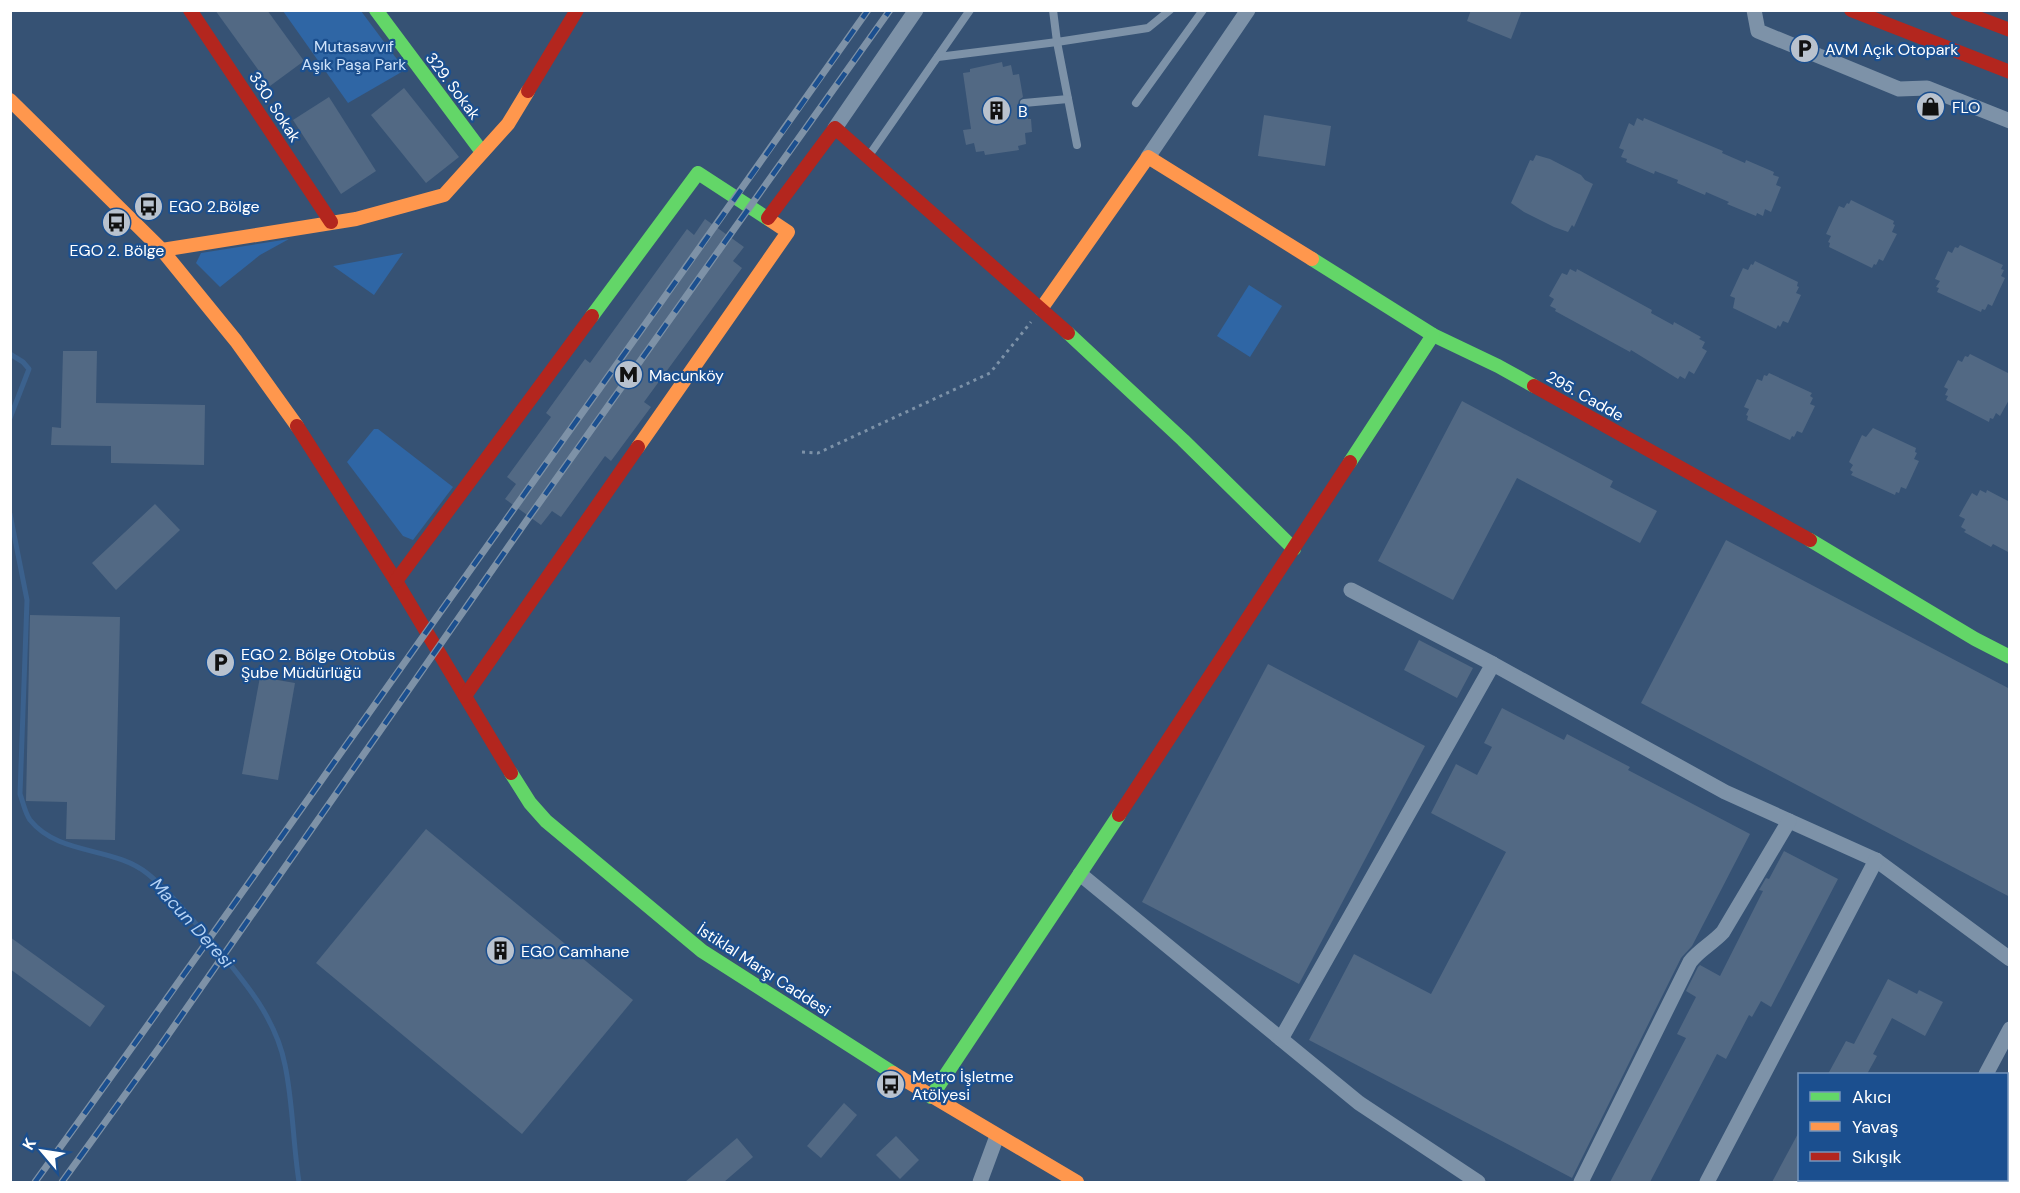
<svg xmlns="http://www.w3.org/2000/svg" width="2020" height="1193" font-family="'DM Sans',sans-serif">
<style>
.green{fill:#2f66a5}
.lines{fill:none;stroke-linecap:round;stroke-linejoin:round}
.stream{stroke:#3b618d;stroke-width:5}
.building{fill:#526984}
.path{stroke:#7d92a8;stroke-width:3;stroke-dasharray:3 4.5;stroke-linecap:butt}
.lane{stroke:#7d92a8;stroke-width:8}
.street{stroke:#7d92a8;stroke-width:15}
.fast{stroke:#63d668;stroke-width:14}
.slow{stroke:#ff974d;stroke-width:14}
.jam{stroke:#b3261e;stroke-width:14}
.rail-casing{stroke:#7e92a7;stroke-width:7}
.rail{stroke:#1b4f8f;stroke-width:4.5;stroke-dasharray:14;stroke-linecap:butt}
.labels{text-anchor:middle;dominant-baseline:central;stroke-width:4.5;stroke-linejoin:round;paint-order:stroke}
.park-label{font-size:16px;fill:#cfe3fa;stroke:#1b4f8f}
.poi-label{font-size:16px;fill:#fff;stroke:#1b4f8f;text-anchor:start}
.street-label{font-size:16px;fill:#fff;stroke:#1b4f8f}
.water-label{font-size:18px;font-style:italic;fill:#b5d3f5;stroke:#1b4f8f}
</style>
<rect width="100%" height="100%" fill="#365274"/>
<g class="green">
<polygon points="283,11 361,11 405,70 348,103"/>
<polygon points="289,239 260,255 220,287 196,263 201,253"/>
<polygon points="403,253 374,295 333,266"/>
<polygon points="1249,285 1282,306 1250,357 1217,336"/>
<polygon points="374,429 378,429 453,487 413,540 403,536 347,462"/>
</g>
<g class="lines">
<g class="stream">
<polyline points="10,354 23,362 29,369 10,418"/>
<path d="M10 514 27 600 20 794C23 802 25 813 30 820 59 856 114 846 148 874 169 891 187 914 205 934 237 973 275 1013 285 1065 293 1103 293 1144 299 1182"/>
</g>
</g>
<g class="building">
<polygon points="215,10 267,10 304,61 270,86"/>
<polygon points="1471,10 1522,10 1511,39 1467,21"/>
<polygon points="1002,62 1003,67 1011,65 1013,75 1019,74 1023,97 1019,100 1018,104 1021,108 1026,109 1028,119 1031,119 1032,132 1025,133 1026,144 1018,146 1019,150 985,155 984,151 976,152 974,143 966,145 963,130 971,129 963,73 970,72 970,69"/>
<polygon points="404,88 459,157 426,183 371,115"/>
<polygon points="329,97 376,171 341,194 293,120"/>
<polygon points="1264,115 1331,126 1325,166 1258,156"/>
<polygon points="1637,118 1643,121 1644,118 1723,151 1722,153 1745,163 1746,160 1774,172 1773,175 1779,177 1776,185 1781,187 1771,212 1765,209 1763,216 1757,213 1756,216 1727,204 1729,202 1706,192 1705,195 1677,183 1678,180 1655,171 1654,174 1626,162 1627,159 1621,157 1624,150 1619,148 1629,123 1634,126"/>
<polygon points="1536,155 1550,159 1581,175 1585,180 1593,184 1574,227 1572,225 1568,232 1554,227 1524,212 1511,203 1530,160 1533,161"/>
<polygon points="1851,200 1894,221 1893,224 1895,225 1892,232 1897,234 1883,261 1879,259 1876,265 1874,264 1872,268 1829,247 1830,243 1828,242 1831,236 1826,234 1839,206 1844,208 1847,203 1849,204"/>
<polygon points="705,219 744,247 733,261 742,268 644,402 651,407 611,461 605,456 561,517 552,511 541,525 505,499 516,484 507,477 551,417 546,413 585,359 590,363 687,229 694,235"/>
<polygon points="1960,245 2003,265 2001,269 2004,270 2001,276 2005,278 1992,306 1988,304 1985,310 1982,309 1981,312 1937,292 1939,288 1936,287 1940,281 1935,279 1948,251 1952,253 1955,247 1958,248"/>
<polygon points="1755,261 1798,282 1797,286 1799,287 1796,293 1801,295 1788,323 1783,321 1780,327 1778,325 1776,329 1733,308 1735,298 1730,296 1743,268 1748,270 1751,264 1753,265"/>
<polygon points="1570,269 1576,272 1577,269 1652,310 1651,313 1673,325 1674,322 1701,337 1699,339 1705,342 1702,348 1707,351 1694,374 1689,371 1685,379 1680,376 1678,379 1631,350 1630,352 1555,311 1556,309 1550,306 1554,299 1549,296 1562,273 1567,275"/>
<polygon points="63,351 97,351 96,403 205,405 204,465 111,463 111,446 51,445 52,427 61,428"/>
<polygon points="1970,354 2010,374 2010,398 2000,416 1996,413 1993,419 1990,418 1989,422 1946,400 1948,396 1945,395 1948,389 1944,387 1958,360 1962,362 1965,356 1968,357"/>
<polygon points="1769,373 1812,393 1810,396 1813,398 1810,404 1815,406 1802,433 1797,431 1794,437 1792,436 1790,440 1747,420 1748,416 1746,415 1749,409 1744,407 1757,379 1762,381 1764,375 1767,376"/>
<polygon points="1462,401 1613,481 1610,487 1657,511 1640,543 1517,478 1453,600 1378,561"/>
<polygon points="1873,428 1916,448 1915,452 1917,453 1914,459 1919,461 1906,489 1901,487 1899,493 1896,492 1895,495 1851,475 1853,472 1850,470 1853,465 1849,462 1862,435 1866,437"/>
<polygon points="1980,490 1986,493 1987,490 2010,502 2010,553 1993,544 1991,547 1964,532 1966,530 1961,527 1965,519 1959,516 1964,507 1972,493 1977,496"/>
<polygon points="155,504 180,530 116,590 92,563"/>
<polygon points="1726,540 2010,689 2010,897 1641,703"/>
<polygon points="30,615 120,617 115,840 66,839 67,802 26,801"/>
<polygon points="1419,640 1473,668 1457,698 1404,670"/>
<polygon points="1268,664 1425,746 1299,984 1142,902"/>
<polygon points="260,677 295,683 278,780 242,774"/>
<polygon points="1502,708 1564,740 1567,734 1630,767 1628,770 1750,834 1692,946 1681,958 1572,1178 1309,1040 1354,954 1431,994 1506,852 1431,813 1456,764 1477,775 1492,747 1484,743"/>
<polygon points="426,829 633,1000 522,1134 316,963"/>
<polygon points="1784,851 1838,879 1771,1007 1761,1001 1752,1017 1749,1015 1726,1059 1717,1054 1650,1182 1610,1182 1686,1038 1677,1034 1696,997 1686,991 1698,967 1700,965 1720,976 1763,891 1759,890 1766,878 1769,879"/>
<polygon points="10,937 105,1006 90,1027 10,969"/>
<polygon points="1888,979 1917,994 1919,990 1943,1002 1925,1036 1892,1018 1873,1054 1877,1056 1867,1074 1828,1074 1846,1041 1854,1044"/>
<polygon points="844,1103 857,1115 821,1158 807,1146"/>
<polygon points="1800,1130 1800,1182 1772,1182"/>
<polygon points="896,1136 919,1160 900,1179 876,1155"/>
<polygon points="737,1138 753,1157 724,1182 685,1182"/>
</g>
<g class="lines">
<polyline class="path" points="802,452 818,453 990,373 1031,322"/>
<g class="lane">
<polyline points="1053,10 1057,42 1148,28 1170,10"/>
<polyline points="938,57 1057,42 1077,145"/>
<polyline points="1024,103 1068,99"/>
<polyline points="1136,103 1203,10"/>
<polyline points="868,157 970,10"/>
</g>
<g class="street">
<polyline points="1754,10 1758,31 1899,89 1927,88 2010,121"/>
<polyline points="835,128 916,10"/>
<polyline points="1148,157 1248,10"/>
<polyline points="1351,590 1493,664 1725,792 1876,860 2010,959"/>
<polyline points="1080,874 1359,1103 1478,1182"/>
<polyline points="1281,1039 1493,664"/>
<polyline points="1986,1074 2010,1029"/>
<polyline points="2006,1087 2010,1088"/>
<polyline points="980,1182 997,1136"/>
<path d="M1581 1182 1690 962C1699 950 1713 943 1723 932L1789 821"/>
<polyline points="1707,1182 1876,860"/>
<polyline points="1929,1182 1930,1180"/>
</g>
<g class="fast">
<polyline points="376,10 482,152"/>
<polyline points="1312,259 1433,335 1498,366 1534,386"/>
<polyline points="592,316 698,173 770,220"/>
<polyline points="1068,333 1183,440 1294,549"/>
<polyline points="1350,462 1433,335"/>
<polyline points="1810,540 1975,639 2010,657"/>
<polyline points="511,773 530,803 546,821 702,951 893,1073"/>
<polyline points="931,1097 1119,815"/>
</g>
<g class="slow">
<polyline points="10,100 162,250 236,341 297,426"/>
<polyline points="162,250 356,219 444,195 508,124 528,91"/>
<polyline points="1041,309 1148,157 1312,259"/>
<polyline points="638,447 788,232 770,220"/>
<polyline points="893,1073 1077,1182"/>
</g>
<g class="jam">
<polyline points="190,10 331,222"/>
<polyline points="1851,10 2010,72"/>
<polyline points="1957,10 2010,30"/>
<polyline points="528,91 577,10"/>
<polyline points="768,218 835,128 1068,333"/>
<polyline points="1534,386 1810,540"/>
<polyline points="297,426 396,581 511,773"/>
<polyline points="396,581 592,316"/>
<polyline points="465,696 638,447"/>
<polyline points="1119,815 1350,462"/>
</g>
<defs>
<g id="rail">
<path d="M35 1182C195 962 350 738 508 517 628 348 749 180 868 10"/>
<polyline points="62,1182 161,1045 527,520 890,10"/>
</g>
</defs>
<use href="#rail" class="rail-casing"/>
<use href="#rail" class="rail"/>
</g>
<defs>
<symbol id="parking-disc" viewBox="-11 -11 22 22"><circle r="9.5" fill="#b9c2ce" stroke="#1b4f8f"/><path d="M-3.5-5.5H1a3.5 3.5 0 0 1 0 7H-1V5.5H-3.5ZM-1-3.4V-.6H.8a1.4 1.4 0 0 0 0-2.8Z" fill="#111"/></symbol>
<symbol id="shop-disc" viewBox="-11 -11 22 22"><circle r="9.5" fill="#b9c2ce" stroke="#1b4f8f"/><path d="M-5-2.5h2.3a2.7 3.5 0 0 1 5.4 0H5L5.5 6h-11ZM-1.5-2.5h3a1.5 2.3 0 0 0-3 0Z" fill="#111"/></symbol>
<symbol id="building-disc" viewBox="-11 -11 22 22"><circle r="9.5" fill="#b9c2ce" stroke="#1b4f8f"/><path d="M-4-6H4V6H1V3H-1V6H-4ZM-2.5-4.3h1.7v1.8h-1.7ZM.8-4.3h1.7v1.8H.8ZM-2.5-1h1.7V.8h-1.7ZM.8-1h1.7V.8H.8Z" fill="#111"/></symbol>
<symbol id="bus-disc" viewBox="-11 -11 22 22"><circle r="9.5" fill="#b9c2ce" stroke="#1b4f8f"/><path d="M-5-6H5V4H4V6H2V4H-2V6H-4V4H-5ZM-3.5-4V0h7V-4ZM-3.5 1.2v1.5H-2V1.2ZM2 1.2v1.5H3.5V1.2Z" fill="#111"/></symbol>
<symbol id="metro-disc" viewBox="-11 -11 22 22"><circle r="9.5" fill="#b9c2ce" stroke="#1b4f8f"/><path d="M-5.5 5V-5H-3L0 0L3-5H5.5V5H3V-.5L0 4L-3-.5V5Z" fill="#111"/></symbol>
</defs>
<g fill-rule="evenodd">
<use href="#parking-disc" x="1788" y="32" width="33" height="33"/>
<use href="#shop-disc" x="1914" y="90" width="33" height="33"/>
<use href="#building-disc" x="980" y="94" width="33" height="33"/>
<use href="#bus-disc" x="132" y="190" width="33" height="33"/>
<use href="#bus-disc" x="100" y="206" width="33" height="33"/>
<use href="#metro-disc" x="612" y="358" width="33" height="33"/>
<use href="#parking-disc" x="204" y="646" width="33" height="33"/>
<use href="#building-disc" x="484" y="934" width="33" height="33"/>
<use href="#bus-disc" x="874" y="1068" width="33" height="33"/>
</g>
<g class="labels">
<g class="park-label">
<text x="354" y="46">Mutasavvıf<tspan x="354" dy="18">Aşık Paşa Park</tspan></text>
</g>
<g class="poi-label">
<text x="1825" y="49">AVM Açık Otopark</text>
<text x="1952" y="107">FLO</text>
<text x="1018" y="111">B</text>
<text x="169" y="206">EGO 2.Bölge</text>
<text x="117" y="250" text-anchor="middle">EGO 2. Bölge</text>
<text x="649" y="375">Macunköy</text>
<text x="241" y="654">EGO 2. Bölge Otobüs<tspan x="241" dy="18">Şube Müdürlüğü</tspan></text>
<text x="521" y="951">EGO Camhane</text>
<text x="912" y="1076">Metro İşletme<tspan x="912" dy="18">Atölyesi</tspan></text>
</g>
<g class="street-label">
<text transform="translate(453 86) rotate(53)">329. Sokak</text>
<text transform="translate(275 107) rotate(57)">330. Sokak</text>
<text transform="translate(1585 396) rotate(29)">295. Cadde</text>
<text transform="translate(764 970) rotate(33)">İstiklal Marşı Caddesi</text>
</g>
<g class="water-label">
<text transform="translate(192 923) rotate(48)">Macun Deresi</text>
</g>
</g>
<rect width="2020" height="1193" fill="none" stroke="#ffffff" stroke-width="24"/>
<rect x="1798" y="1073" width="210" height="108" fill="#1b4f8f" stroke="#7695bc" stroke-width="1.5"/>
<rect x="1810" y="1092" width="30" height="9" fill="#63d668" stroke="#7695bc" stroke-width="1.5"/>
<text x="1852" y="1103" font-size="18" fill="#ffffff">Akıcı</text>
<rect x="1810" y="1122" width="30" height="9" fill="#ff974d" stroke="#7695bc" stroke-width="1.5"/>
<text x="1852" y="1133" font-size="18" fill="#ffffff">Yavaş</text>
<rect x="1810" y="1152" width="30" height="9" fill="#b3261e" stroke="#7695bc" stroke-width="1.5"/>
<text x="1852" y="1163" font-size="18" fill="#ffffff">Sıkışık</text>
<g transform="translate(42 1151) rotate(299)" stroke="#1b4f8f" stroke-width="4.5" paint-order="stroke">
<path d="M0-4.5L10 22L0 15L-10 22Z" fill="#ffffff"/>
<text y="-9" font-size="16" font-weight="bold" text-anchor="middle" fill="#ffffff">K</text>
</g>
</svg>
